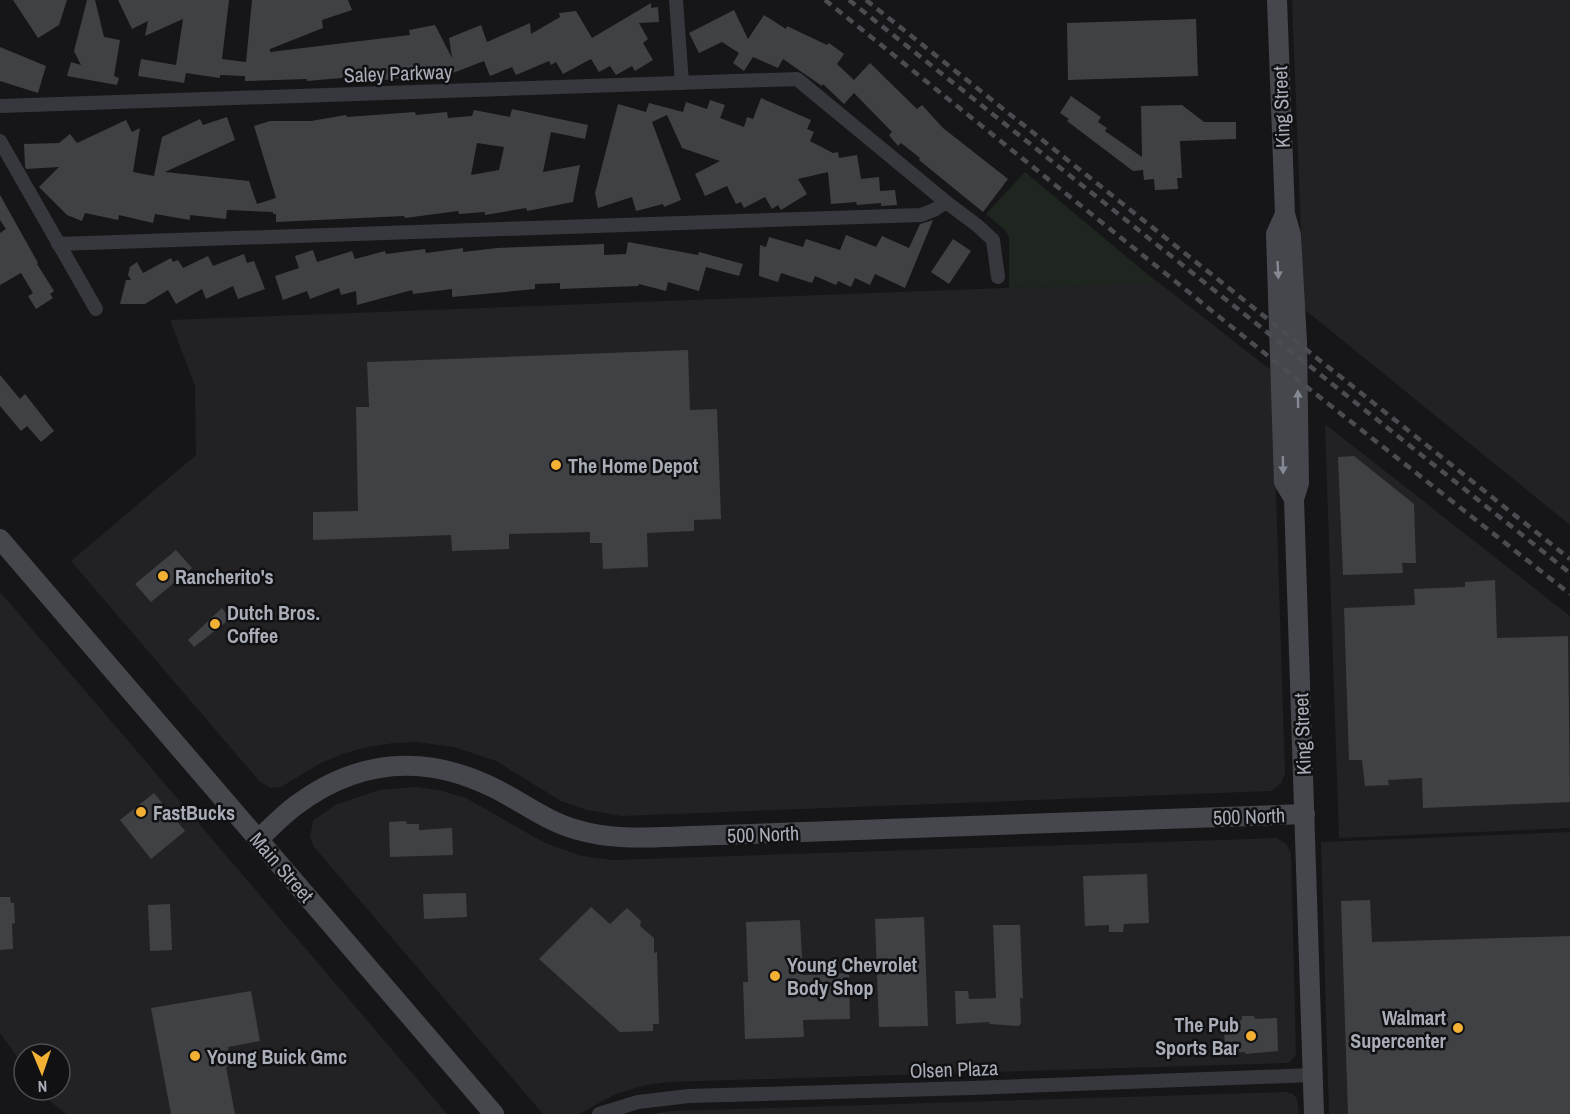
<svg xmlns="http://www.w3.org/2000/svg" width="1570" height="1114" font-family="'Archivo Narrow',sans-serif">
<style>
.built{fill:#222225}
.green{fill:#1e261f}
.building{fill:#404145;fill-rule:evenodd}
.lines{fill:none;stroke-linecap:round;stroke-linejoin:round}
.street{stroke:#37383d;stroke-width:14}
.secondary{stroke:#45474d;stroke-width:20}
.rail{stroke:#4a4c52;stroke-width:4.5;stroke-dasharray:8 6;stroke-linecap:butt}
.oneway{fill:#858993}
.poi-dot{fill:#f2b134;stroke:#111113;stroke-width:2}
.labels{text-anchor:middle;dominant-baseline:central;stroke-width:5;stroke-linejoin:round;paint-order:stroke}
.street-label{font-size:20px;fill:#a8adb8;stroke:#111113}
.poi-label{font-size:20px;font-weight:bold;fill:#a8adb8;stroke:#111113;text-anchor:start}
</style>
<rect width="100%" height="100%" fill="#161618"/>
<g class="built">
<polygon points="1292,0 1570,0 1570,525 1304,309"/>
<polygon points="1158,282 1272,371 1285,773 1281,783 1271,791 622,816 587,810 561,801 496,761 454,747 417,742 394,743 367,747 342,754 319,764 281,787 271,788 260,782 71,561 196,455 195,386 170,320"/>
<polygon points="1325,424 1570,616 1570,828 1339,838"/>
<polygon points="0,592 106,715 447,1114 66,1114 50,1101 42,1090 60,1090 60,1054 24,1054 24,1066 0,1033"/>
<polygon points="416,787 439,790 466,798 545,843 582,856 613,860 1276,838 1286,844 1291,853 1296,1055 1290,1062 1286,1063 669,1082 646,1085 616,1094 579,1114 543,1114 314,847 310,837 313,821 335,805 379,790"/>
<polygon points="1570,832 1570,1114 1329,1114 1321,842"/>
<polygon points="1286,1092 1293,1094 1297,1099 1299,1114 650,1114 671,1111"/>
</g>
<polygon class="green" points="1025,172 1158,283 1009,288 1009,237 1006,231 986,214"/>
<g class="building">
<polygon points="13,0 67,0 59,25 38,38"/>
<polygon points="87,0 95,0 104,37 120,40 114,76 119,78 117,85 67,76 71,62 81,65 74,51"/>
<polygon points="118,0 229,0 222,59 246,62 252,0 348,0 352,10 322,20 323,28 270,49 270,52 410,35 409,30 435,25 452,58 449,38 481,25 487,42 530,23 531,34 560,17 559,13 576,11 592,38 651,3 651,8 658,7 659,22 639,23 648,39 643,43 653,60 635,71 632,66 616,75 610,66 599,72 591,59 563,74 556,62 551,65 549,61 516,75 512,67 490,76 484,61 440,78 439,74 420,79 419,76 376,81 376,75 307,81 307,79 245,81 245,76 220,75 220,78 186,73 184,83 138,76 141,59 176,65 183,19 145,36 148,21 132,29"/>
<polygon points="734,10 748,39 764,15 786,29 787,26 827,45 829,43 844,54 837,64 854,80 870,63 917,109 922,105 943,128 1008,179 983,212 919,160 920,158 901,143 898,146 889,135 892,132 854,93 844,104 823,84 822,86 783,59 778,68 753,57 744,71 733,63 739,53 722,42 699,53 689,33"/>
<polygon points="1196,19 1198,76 1068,80 1067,23"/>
<polygon points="0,47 46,66 38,93 0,81"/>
<polygon points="1071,96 1101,117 1098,122 1107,128 1105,131 1142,157 1141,106 1182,105 1204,122 1236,122 1236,139 1180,141 1182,178 1177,178 1178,189 1155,190 1154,179 1144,180 1143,170 1133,171 1067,121 1069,119 1060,113"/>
<polygon points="761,98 811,120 807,129 814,132 810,141 833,153 838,152 839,158 857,155 861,179 879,177 880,191 895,190 897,205 881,206 881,203 857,205 856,202 831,204 828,172 798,179 807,194 781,210 778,205 772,209 765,197 744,208 741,202 736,204 727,186 705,196 695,174 720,161 682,148 667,115 652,122 681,200 664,207 663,204 636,211 632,197 598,208 595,193 618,104 646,112 649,103 683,112 686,102 707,109 710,100 725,105 720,118 744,127 747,117 753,119"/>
<path d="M512 109 588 125 585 139 551 132 543 172 580 165 573 202 527 211 526 208 485 215V212L459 214 458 211 405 218 404 216 276 222V214H273V212L227 210 226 219 190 215V220L155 214 153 223 119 215 118 220 85 213 82 221 67 215 39 187 59 167 26 169 25 166 24 144 59 143 70 134 77 143 126 120 132 132 140 128 133 172 154 176 162 137 200 119 203 125 227 117 235 140 165 172 249 181 257 204 276 198 254 126 270 121H311L346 115 347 117 415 112 416 115 447 112 448 118 472 116 474 110 510 117ZM477 143 504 147 499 170 471 175Z"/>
<polygon points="0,195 38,263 37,264 54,291 50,294 53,298 36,309 28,296 33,293 21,273 0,285 0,233 6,229 0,220"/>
<polygon points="933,220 905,288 875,274 870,285 855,278 851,287 838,281 836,285 815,276 812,283 781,273 778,282 759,276 760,245 766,247 769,237 803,247 806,239 840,250 846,235 876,247 882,236 909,248 920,224"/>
<polygon points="953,239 971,251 949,284 931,272"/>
<polygon points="628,242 698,255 699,252 743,264 739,276 706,267 699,291 668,282 666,291 639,284 638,286 560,289 560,283 535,284 535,289 452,297 452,289 413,294 412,290 357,305 356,291 341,295 339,288 310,299 307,291 283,300 275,276 299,268 295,256 313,250 317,262 352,251 355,259 385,251 386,254 425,249 426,253 463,248 463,252 497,248 604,244 604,255 626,254"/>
<polygon points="244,254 247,263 254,261 265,289 238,299 233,286 206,299 202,289 176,304 168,290 145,304 120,304 126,280 131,280 128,275 130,267 137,262 143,273 171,258 173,262 178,260 183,268 208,256 213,266"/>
<polygon points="688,350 690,410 717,409 721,519 694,520 694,531 647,533 648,567 603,569 602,543 590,543 590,532 509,534 509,549 452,551 451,535 313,540 313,512 358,511 356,407 369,407 367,362"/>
<polygon points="0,375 20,399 25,394 54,431 41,442 27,426 21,431 0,406"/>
<polygon points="1354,456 1414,504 1416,563 1402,563 1403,573 1343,575 1338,457"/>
<polygon points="176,550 192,568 151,602 135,584"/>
<polygon points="1495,580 1497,638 1568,636 1570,802 1423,808 1422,778 1388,780 1389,785 1365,786 1362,760 1349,760 1344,608 1415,605 1414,589 1465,587 1465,582"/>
<polygon points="222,608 230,619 194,647 188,640"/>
<polygon points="154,793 185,831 151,859 120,820"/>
<polygon points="406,821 407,824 419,824 419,830 452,828 453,855 390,857 389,822"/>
<polygon points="1147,874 1149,923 1124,924 1123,932 1109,932 1109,925 1085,926 1083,876"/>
<polygon points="466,893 467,917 424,919 423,894"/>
<polygon points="0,897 10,897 11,903 14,903 15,923 12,924 13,949 0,950"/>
<polygon points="1370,900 1372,942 1570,936 1570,1114 1348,1114 1341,901"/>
<polygon points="170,904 172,950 150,951 148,905"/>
<polygon points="591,907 610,924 627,908 641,921 640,926 654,938 654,953 657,952 659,1024 653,1024 653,1031 620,1032 539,959"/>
<polygon points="924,917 928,1026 879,1027 875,919"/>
<polygon points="800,920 803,975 849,973 850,1019 803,1020 804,1037 745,1039 743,982 748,982 746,922"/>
<polygon points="993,925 1020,925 1023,998 1020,998 1021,1023 1019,1026 989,1024 990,1022 956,1024 955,991 968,991 969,999 996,998"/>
<polygon points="251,991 260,1041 228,1047 232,1065 226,1067 235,1114 171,1114 151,1008"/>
<polygon points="1242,1016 1254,1016 1255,1019 1277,1018 1278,1051 1246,1054 1245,1052 1225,1053 1224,1021 1242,1020"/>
</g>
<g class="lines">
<g class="street">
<polyline points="676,0 682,83"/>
<polyline points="0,106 797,79 946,202 978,226 993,240 998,277"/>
<polyline points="0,141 96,309"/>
<polyline points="58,244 921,215 934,210 946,202"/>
<polyline points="599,1114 638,1102 689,1096 971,1088 1313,1075"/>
</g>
<g class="secondary">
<polyline points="1277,0 1285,214 1291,235 1297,342 1299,483 1294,499 1314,1114"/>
<polyline points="1285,214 1276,234 1284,482 1294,499"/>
<polyline points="0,539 494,1114"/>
<path d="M258 840C270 828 282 816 295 806 357 759 424 754 492 787 521 801 547 822 578 830 614 841 654 837 691 836L1305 814"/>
</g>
<g class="rail">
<polyline points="825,0 1298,380 1570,594"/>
<polyline points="849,0 1570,573"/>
<polyline points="866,0 1570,559"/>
</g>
</g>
<defs><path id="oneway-solid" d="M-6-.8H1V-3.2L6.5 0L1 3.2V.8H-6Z" transform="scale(1.5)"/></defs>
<g class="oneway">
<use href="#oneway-solid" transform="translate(1278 270) rotate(87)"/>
<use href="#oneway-solid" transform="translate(1298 399) rotate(-91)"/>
<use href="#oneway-solid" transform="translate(1283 465) rotate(89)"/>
</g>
<g class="poi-dot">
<circle cx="556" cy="465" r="6"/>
<circle cx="163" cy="576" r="6"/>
<circle cx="215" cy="624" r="6"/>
<circle cx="141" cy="812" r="6"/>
<circle cx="775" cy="976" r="6"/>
<circle cx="1458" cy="1028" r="6"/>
<circle cx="1251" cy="1036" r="6"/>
<circle cx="195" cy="1056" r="6"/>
</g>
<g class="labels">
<g class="street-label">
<text transform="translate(398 73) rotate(-2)">Saley Parkway</text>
<text transform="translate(1281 107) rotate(-92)">King Street</text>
<text transform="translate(1302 734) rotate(-92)">King Street</text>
<text transform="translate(1249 816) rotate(-2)">500 North</text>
<text transform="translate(763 834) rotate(-2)">500 North</text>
<text transform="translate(282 867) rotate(49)">Main Street</text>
<text transform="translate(954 1069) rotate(-2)">Olsen Plaza</text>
</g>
<g class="poi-label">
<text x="568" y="465">The Home Depot</text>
<text x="175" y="576">Rancherito's</text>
<text x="227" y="612">Dutch Bros.<tspan x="227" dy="23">Coffee</tspan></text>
<text x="153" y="812">FastBucks</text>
<text x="787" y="964">Young Chevrolet<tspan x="787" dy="23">Body Shop</tspan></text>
<text x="1446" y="1017" text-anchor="end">Walmart<tspan x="1446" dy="23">Supercenter</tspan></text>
<text x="1239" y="1024" text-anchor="end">The Pub<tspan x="1239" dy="23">Sports Bar</tspan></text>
<text x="207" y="1056">Young Buick Gmc</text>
</g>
</g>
<g transform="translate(42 1072) rotate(178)"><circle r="28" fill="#111113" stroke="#4d4f55" stroke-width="1.5"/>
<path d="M0-4.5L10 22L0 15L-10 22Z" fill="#f2b134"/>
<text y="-9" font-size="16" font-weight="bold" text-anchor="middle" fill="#a8adb8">N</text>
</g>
</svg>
